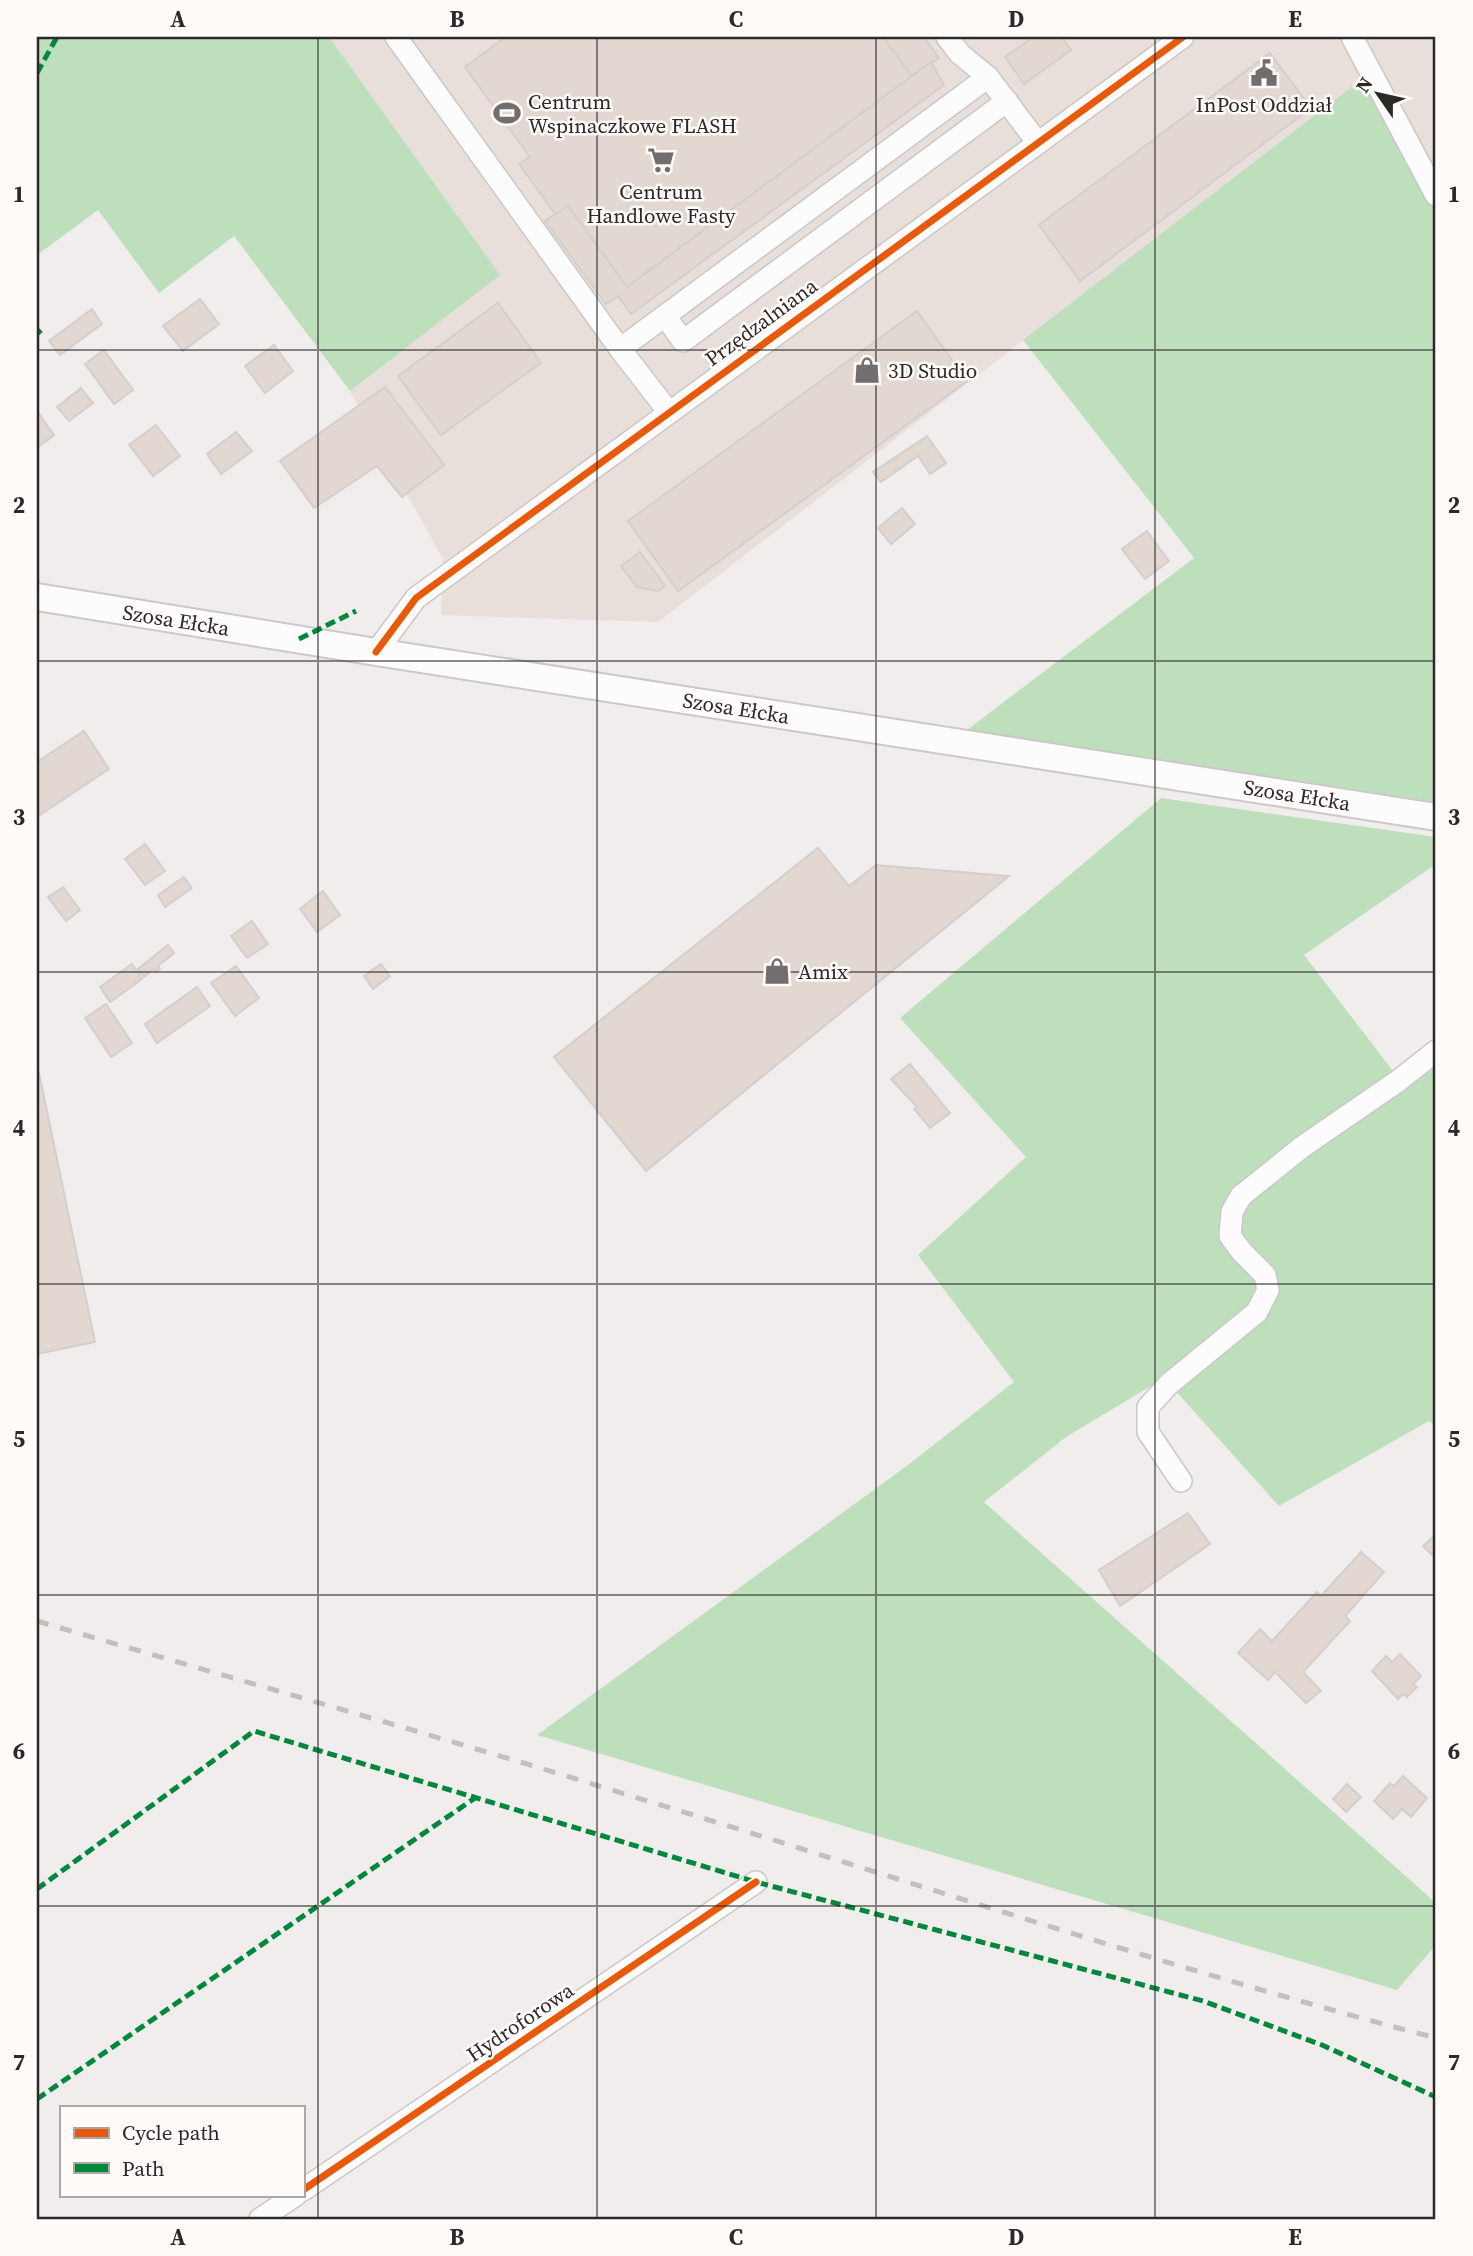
<svg xmlns="http://www.w3.org/2000/svg" width="1473" height="2256" font-family="'Source Serif 4',serif">
<style>
.built{fill:#e8deda}
.green{fill:#bddfbc}
.building{fill:#e3d7d2;stroke:#d2cfce;stroke-width:2}
.lines{fill:none;stroke-linecap:round;stroke-linejoin:round}
.minor-casing{stroke:#cbc8c7;stroke-width:24}
.major-casing{stroke:#cbc8c7;stroke-width:30}
.minor{stroke:#fdfcfc;stroke-width:21}
.major{stroke:#fdfcfc;stroke-width:26}
.rail{stroke:#c1bfbf;stroke-width:5;stroke-dasharray:12 12;stroke-linecap:butt}
.quiet{stroke:#00873e;stroke-width:5;stroke-dasharray:10 5;stroke-linecap:butt}
.cycleway-casing{stroke:#fefbf9;stroke-width:11}
.cycleway{stroke:#e8590c;stroke-width:7}
.grid{fill:none;stroke:#2c2928;stroke-width:2;stroke-opacity:0.55}
.labels{text-anchor:middle;dominant-baseline:central;stroke-width:5;stroke-linejoin:round;paint-order:stroke}
.poi-label{font-size:21px;fill:#2c2928;stroke:#fefbf9;text-anchor:start}
.street-label{font-size:21px;fill:#2c2928;stroke:#fefbf9}
.neatline{fill:none;stroke:#2c2928;stroke-width:2.5}
.grid-label{font-size:23px;text-anchor:middle;font-weight:bold;fill:#2c2928}
</style>
<rect width="100%" height="100%" fill="#f1edec"/>
<polygon class="built" points="329,37 1436,37 1436,208 1367,75 658,622 441,615 443,559 350,391 499,275"/>
<g class="green">
<polygon points="37,37 329,37 500,275 350,391 234,236 159,293 98,210 37,255"/>
<polygon points="1367,75 1436,208 1436,802 967,730 1194,558 1023,340"/>
<polygon points="1161,798 1436,837 1436,864 1304,955 1403,1084 1436,1060 1436,1427 1429,1421 1279,1506 1164,1378 1066,1437 984,1502 1436,1903 1436,1945 1397,1990 537,1735 908,1465 1014,1382 918,1255 1026,1157 900,1018"/>
</g>
<g class="building">
<polygon points="506,37 883,37 912,76 627,287 568,206 556,215 519,164 530,157 465,67"/>
<polygon points="883,37 924,37 939,58 912,76"/>
<polygon points="1033,37 1062,37 1071,50 1024,84 1005,57"/>
<polygon points="1270,53 1311,108 1080,281 1039,225"/>
<polygon points="931,62 944,85 631,314 618,296 606,304 545,221 568,206 627,287"/>
<polygon points="200,299 219,324 183,351 163,326"/>
<polygon points="498,303 541,363 441,435 398,376"/>
<polygon points="92,309 102,324 60,355 49,341"/>
<polygon points="917,311 967,381 678,591 628,521"/>
<polygon points="274,345 293,371 265,393 245,366"/>
<polygon points="104,350 133,390 114,404 85,364"/>
<polygon points="385,387 444,465 402,497 377,466 314,508 280,461"/>
<polygon points="81,388 93,403 69,421 57,407"/>
<polygon points="37,411 54,435 37,448"/>
<polygon points="156,425 180,456 153,476 129,445"/>
<polygon points="236,432 252,451 221,474 207,454"/>
<polygon points="927,436 946,463 930,474 918,456 881,482 873,472"/>
<polygon points="902,508 915,524 891,544 878,528"/>
<polygon points="1147,531 1169,561 1145,579 1122,549"/>
<polygon points="640,552 665,586 658,591 637,587 621,566"/>
<polygon points="84,731 109,769 37,817 37,762"/>
<polygon points="145,844 165,871 145,885 125,859"/>
<polygon points="818,848 849,886 876,865 1009,876 646,1171 554,1057"/>
<polygon points="184,877 192,888 165,907 158,895"/>
<polygon points="63,887 80,910 66,921 48,897"/>
<polygon points="323,891 340,915 317,932 300,909"/>
<polygon points="252,921 268,944 247,958 231,936"/>
<polygon points="168,945 174,953 158,966 160,969 155,972 153,969 144,977 138,969"/>
<polygon points="132,964 142,979 110,1002 100,987"/>
<polygon points="381,964 390,976 373,989 364,976"/>
<polygon points="236,966 259,998 235,1016 211,983"/>
<polygon points="197,987 210,1006 157,1043 145,1024"/>
<polygon points="106,1004 132,1043 111,1057 85,1018"/>
<polygon points="910,1064 950,1113 930,1128 914,1109 917,1107 891,1079"/>
<polygon points="39,1073 95,1342 37,1354 37,1074"/>
<polygon points="1188,1513 1210,1544 1120,1606 1099,1570"/>
<polygon points="1436,1534 1436,1550 1432,1555 1423,1546"/>
<polygon points="1361,1552 1384,1572 1345,1616 1350,1621 1303,1672 1321,1691 1306,1703 1275,1672 1268,1680 1238,1653 1260,1629 1272,1641 1317,1592 1321,1596"/>
<polygon points="1400,1654 1421,1676 1413,1684 1417,1687 1407,1697 1403,1694 1398,1699 1372,1671 1386,1656 1392,1662"/>
<polygon points="1403,1776 1427,1798 1411,1817 1402,1809 1393,1819 1374,1801 1390,1783 1394,1786"/>
<polygon points="1347,1784 1361,1797 1346,1812 1333,1799"/>
</g>
<g class="lines">
<defs>
<g id="minor">
<polyline points="396,37 620,349 668,411"/>
<polyline points="947,37 960,54 988,77"/>
<polyline points="1352,37 1436,195"/>
<polyline points="665,316 683,341 1007,101"/>
<polyline points="620,349 988,77 1038,143"/>
<polyline points="376,652 416,598 1183,37"/>
<polyline points="1181,1481 1148,1432 1148,1407 1169,1384 1257,1312 1268,1290 1265,1275 1242,1252 1230,1236 1232,1212 1241,1196 1302,1147 1398,1081 1436,1051"/>
<polyline points="303,2190 756,1882"/>
<polyline points="260,2219 296,2195"/>
</g>
<polyline id="major" points="37,597 376,652 1436,817"/>
</defs>
<use href="#minor" class="minor-casing"/>
<use href="#major" class="major-casing"/>
<use href="#minor" class="minor"/>
<use href="#major" class="major"/>
<path class="rail" d="M37 1621C234 1679 432 1734 628 1795 897 1877 1164 1967 1436 2038"/>
<g class="quiet">
<polyline points="37,73 57,37"/>
<polyline points="37,334 41,330"/>
<polyline points="299,639 356,611"/>
<polyline points="37,1889 254,1731 756,1882 1203,2001 1322,2045 1436,2097"/>
<polyline points="37,2099 475,1798"/>
</g>
<defs>
<g id="cycleway">
<polyline points="376,652 416,598 1183,37"/>
<polyline points="303,2190 756,1882"/>
</g>
</defs>
<use href="#cycleway" class="cycleway-casing"/>
<use href="#cycleway" class="cycleway"/>
</g>
<path class="grid" d="M318 37V2219M597 37V2219M876 37V2219M1155 37V2219M37 350H1436M37 661H1436M37 972H1436M37 1284H1436M37 1595H1436M37 1906H1436"/>
<defs>
<symbol id="civic-bare" viewBox="-9 -9 18 18"><path d="M-.6-6.5H3V-4.5H.6V-3L4-1V1h2V6H-6V1h2V-1L-.6-3ZM-1.2 2.5V6h2.4V2.5Z" fill="#716e6d" stroke="#fefbf9" stroke-width="2.5" paint-order="stroke"/></symbol>
<symbol id="stadium-bare" viewBox="-9 -9 18 18"><path d="M0-5a6.5 5 0 1 0 0 10a6.5 5 0 1 0 0-10ZM-3.5-1.8h7v3.6h-7Z" fill="#716e6d" stroke="#fefbf9" stroke-width="2.5" paint-order="stroke"/></symbol>
<symbol id="supermarket-bare" viewBox="-9 -9 18 18"><path d="M-6-5.5h2.5l.6 2H6L4.5 2H-2.5L-4.4-4H-6ZM-1.5 3.2a1.3 1.3 0 1 0 .1 0ZM3 3.2a1.3 1.3 0 1 0 .1 0Z" fill="#716e6d" stroke="#fefbf9" stroke-width="2.5" paint-order="stroke"/></symbol>
<symbol id="shop-bare" viewBox="-9 -9 18 18"><path d="M-5-2.5h2.3a2.7 3.5 0 0 1 5.4 0H5L5.5 6h-11ZM-1.5-2.5h3a1.5 2.3 0 0 0-3 0Z" fill="#716e6d" stroke="#fefbf9" stroke-width="2.5" paint-order="stroke"/></symbol>
</defs>
<g fill-rule="evenodd">
<use href="#civic-bare" x="1245" y="54" width="38" height="38"/>
<use href="#stadium-bare" x="488" y="94" width="38" height="38"/>
<use href="#supermarket-bare" x="642" y="141" width="38" height="38"/>
<use href="#shop-bare" x="848" y="351" width="38" height="38"/>
<use href="#shop-bare" x="758" y="952" width="38" height="38"/>
</g>
<g class="labels">
<g class="poi-label">
<text x="528" y="101">Centrum<tspan x="528" dy="24">Wspinaczkowe FLASH</tspan></text>
<text x="1264" y="104" text-anchor="middle">InPost Oddział</text>
<text x="661" y="191" text-anchor="middle">Centrum<tspan x="661" dy="24">Handlowe Fasty</tspan></text>
<text x="888" y="370">3D Studio</text>
<text x="798" y="971">Amix</text>
</g>
<g class="street-label">
<text transform="translate(761 322) rotate(-36)">Przędzalniana</text>
<text transform="translate(176 620) rotate(9)">Szosa Ełcka</text>
<text transform="translate(736 708) rotate(9)">Szosa Ełcka</text>
<text transform="translate(1297 795) rotate(9)">Szosa Ełcka</text>
<text transform="translate(520 2022) rotate(-34)">Hydroforowa</text>
</g>
</g>
<rect width="1473" height="2256" fill="none" stroke="#fefbf9" stroke-width="77"/>
<rect x="60" y="2106" width="245" height="91" fill="#fefbf9" stroke="#aaa7a5" stroke-width="2"/>
<rect x="74" y="2128" width="35" height="10" fill="#e8590c" stroke="#aaa7a5" stroke-width="2"/>
<text x="122" y="2140" font-size="21" fill="#2c2928">Cycle path</text>
<rect x="74" y="2163" width="35" height="10" fill="#00873e" stroke="#aaa7a5" stroke-width="2"/>
<text x="122" y="2176" font-size="21" fill="#2c2928">Path</text>
<g transform="translate(1378 94) rotate(304)" stroke="#fefbf9" stroke-width="5" paint-order="stroke">
<path d="M0-5L12 26L0 18L-12 26Z" fill="#2c2928"/>
<text y="-10" font-size="19" font-weight="bold" text-anchor="middle" fill="#2c2928">N</text>
</g>
<rect x="38" y="38" width="1396" height="2180" class="neatline"/>
<g class="grid-label">
<text x="178" y="27">A</text>
<text x="457" y="27">B</text>
<text x="736" y="27">C</text>
<text x="1016" y="27">D</text>
<text x="1295" y="27">E</text>
<text x="19" y="202">1</text>
<text x="1454" y="202">1</text>
<text x="19" y="513">2</text>
<text x="1454" y="513">2</text>
<text x="19" y="825">3</text>
<text x="1454" y="825">3</text>
<text x="19" y="1136">4</text>
<text x="1454" y="1136">4</text>
<text x="19" y="1447">5</text>
<text x="1454" y="1447">5</text>
<text x="19" y="1759">6</text>
<text x="1454" y="1759">6</text>
<text x="19" y="2070">7</text>
<text x="1454" y="2070">7</text>
<text x="178" y="2245">A</text>
<text x="457" y="2245">B</text>
<text x="736" y="2245">C</text>
<text x="1016" y="2245">D</text>
<text x="1295" y="2245">E</text>
</g>
</svg>
